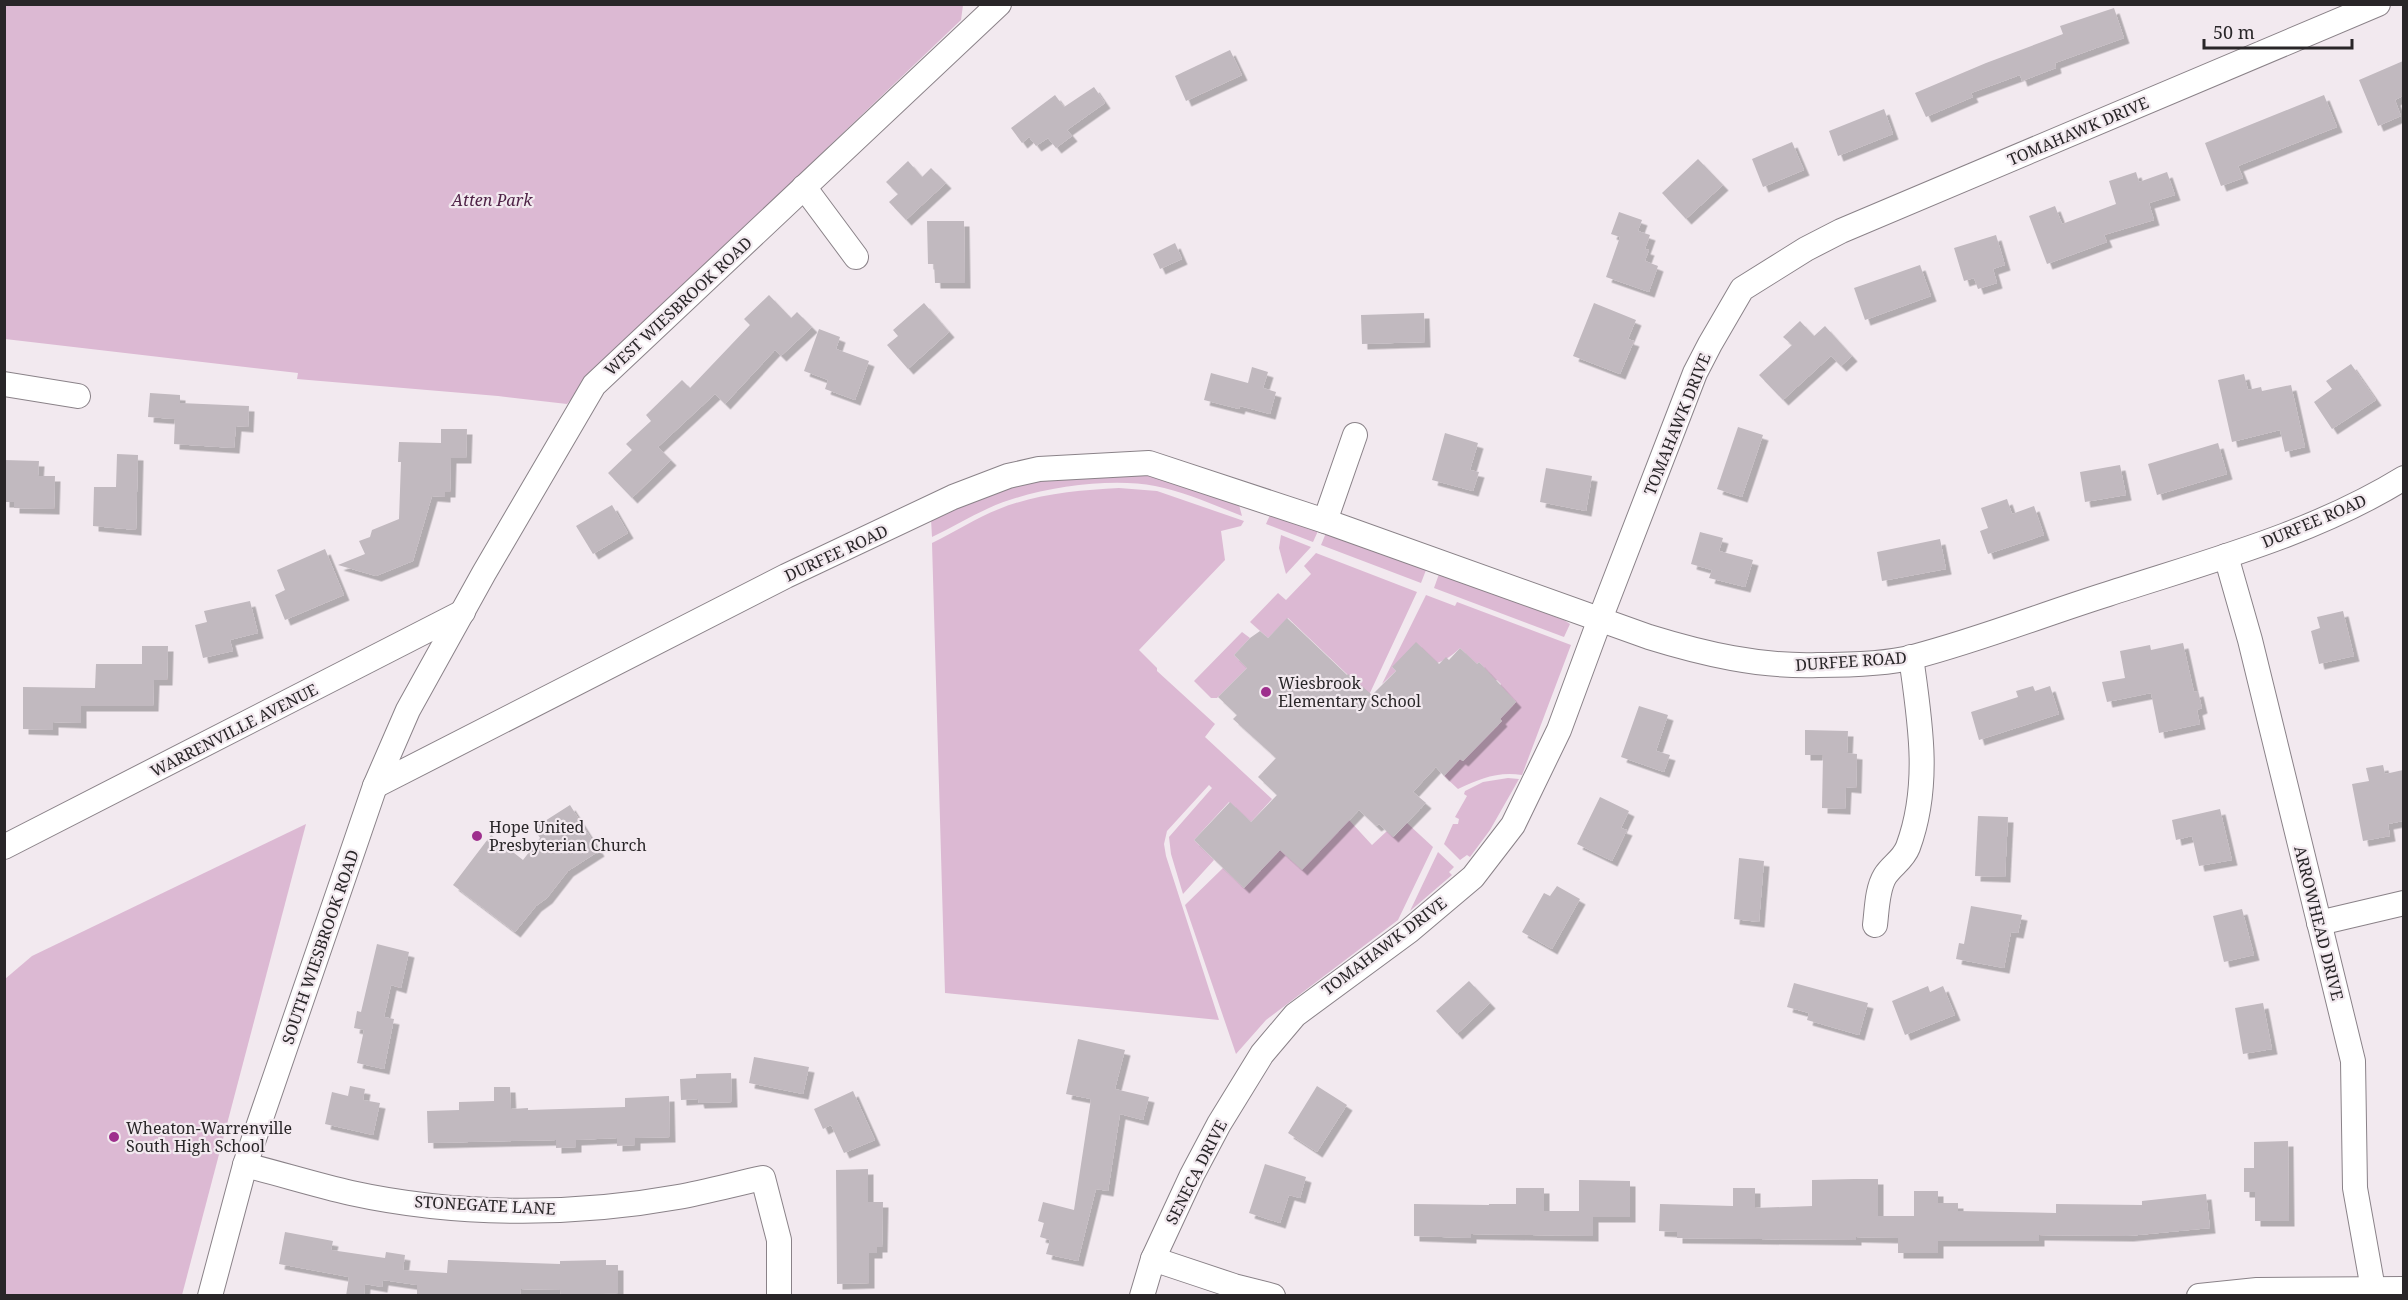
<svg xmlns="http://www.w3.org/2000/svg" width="2408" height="1300" font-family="'Noto Serif',serif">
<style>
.green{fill:#dcb9d3}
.building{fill:#c1b9bf;filter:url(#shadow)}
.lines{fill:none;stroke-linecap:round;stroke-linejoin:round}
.minor-casing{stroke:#8a8288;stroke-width:26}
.minor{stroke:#fff;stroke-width:24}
.poi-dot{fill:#9e2f8d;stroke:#f2e9ef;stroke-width:2}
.labels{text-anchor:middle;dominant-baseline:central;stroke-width:4.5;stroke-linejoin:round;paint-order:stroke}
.street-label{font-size:16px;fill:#292628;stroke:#f2e9ef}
.park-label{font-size:16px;font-style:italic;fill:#4e2246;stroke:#f2e9ef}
.poi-label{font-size:16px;fill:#292628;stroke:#f2e9ef;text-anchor:start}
</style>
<defs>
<filter id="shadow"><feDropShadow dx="5.5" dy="5.5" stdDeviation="0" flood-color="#0004"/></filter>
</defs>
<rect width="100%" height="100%" fill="#f2e9ef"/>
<g class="green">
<polygon points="4,5 963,5 961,20 638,329 567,404 498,396 297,379 298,373 5,339"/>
<path d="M1150 473 1238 501 1242 516C1214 505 1185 492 1155 486 1109 477 1032 488 989 508 969 517 951 528 932 537L931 519C972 499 1017 481 1063 477 1091 474 1121 475 1150 473Z"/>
<path d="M1119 488 1157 491 1244 521 1241 526 1221 531 1225 560 1139 650 1157 668V671L1215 724 1205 737 1272 799 1251 822 1229 802 1194 840 1214 860 1183 894 1171 854 1169 837 1212 788 1209 785 1167 831 1164 844 1166 856 1219 1020 945 993 932 543C955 532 976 518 999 509 1036 494 1079 490 1119 488Z"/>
<polygon points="1270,515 1318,531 1313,542 1266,524"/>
<polygon points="1326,533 1426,570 1421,583 1321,545"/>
<polygon points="1281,535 1311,547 1286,574 1279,548"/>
<polygon points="1316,553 1417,592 1369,695 1288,618 1268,638 1250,622 1278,593 1286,600 1311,574 1304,566"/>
<polygon points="1439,574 1564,620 1570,624 1564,637 1434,588"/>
<path d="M1426 595 1455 606 1457 602 1571 645 1522 775C1498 771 1479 779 1458 789L1444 776 1460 759 1463 761 1498 725 1502 721 1500 719 1516 702 1500 686 1501 684 1497 680 1495 681 1479 662 1477 664 1460 648C1438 670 1421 665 1392 667L1396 671 1382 684Z"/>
<polygon points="1242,632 1250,638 1234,655 1247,668 1217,698 1211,698 1194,681"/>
<polygon points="1508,778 1519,779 1490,830 1470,857 1467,855 1460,860 1444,844 1453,824 1458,824 1459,819 1455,817 1467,796 1464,794 1465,791 1483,782"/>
<polygon points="1349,820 1372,845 1387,831 1394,837 1407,823 1433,847 1398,920 1266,1020 1236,1054 1185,905 1223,868 1244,888 1280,850"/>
<polygon points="306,824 182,1295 5,1295 5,979 32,956"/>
<polygon points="1438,852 1454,867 1449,872 1452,875 1410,911"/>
</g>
<g class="building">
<polygon points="2114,8 2124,38 2055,63 2056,68 2022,81 2020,75 1971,93 1973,97 1926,117 1915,93 1986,63 2063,34 2060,26"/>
<polygon points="1230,50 1242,75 1186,101 1175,76"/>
<polygon points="2403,61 2403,96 2395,100 2401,116 2378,126 2359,80"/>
<polygon points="1094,87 1105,103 1067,130 1072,136 1056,148 1048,138 1036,146 1029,137 1022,143 1011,128 1055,95 1064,107"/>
<polygon points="2324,95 2337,127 2238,166 2243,178 2221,186 2205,143"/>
<polygon points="1884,109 1893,134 1838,156 1829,131"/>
<polygon points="1792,142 1804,170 1763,187 1752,159"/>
<polygon points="1698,159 1723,185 1686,219 1662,193"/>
<polygon points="908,161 922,177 931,168 946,183 906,220 889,202 898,194 886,182"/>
<polygon points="2136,172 2139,182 2167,172 2175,195 2149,203 2154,220 2104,235 2107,242 2047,264 2029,216 2055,206 2062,224 2116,204 2109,181"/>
<polygon points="1619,212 1642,220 1638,231 1650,235 1645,249 1649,250 1645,261 1658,266 1649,292 1606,277 1620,237 1611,234"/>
<polygon points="927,221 964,221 965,283 935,283 934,264 928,264"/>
<polygon points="1996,235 2005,265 1993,269 1997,283 1978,289 1974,278 1964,281 1954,248"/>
<polygon points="1175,243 1182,259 1160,269 1153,254"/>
<polygon points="1920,265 1931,296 1865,320 1854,288"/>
<polygon points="769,295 791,318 797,312 812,327 781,356 775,350 725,404 715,394 658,447 671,460 632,498 608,473 632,450 626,444 651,421 646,415 682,380 690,388 750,325 744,319"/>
<polygon points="924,303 949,332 908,369 887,345 898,336 893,330"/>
<polygon points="1594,303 1636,320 1628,339 1634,341 1620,374 1573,356"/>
<polygon points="1424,313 1425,342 1362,344 1361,315"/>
<polygon points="1800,321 1814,336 1825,326 1852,356 1841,366 1831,356 1783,400 1759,375 1792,345 1783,337"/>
<polygon points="819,329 840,337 836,349 869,361 855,400 825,389 828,380 804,371"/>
<polygon points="2351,364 2376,400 2332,429 2314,402 2332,389 2326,381"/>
<polygon points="1252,367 1268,372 1263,388 1276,392 1270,414 1240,406 1239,409 1204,400 1211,373 1248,383"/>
<polygon points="2244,374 2248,390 2261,387 2262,391 2291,385 2305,447 2285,452 2280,430 2232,442 2218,380"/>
<polygon points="150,393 180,395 180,403 249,406 248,427 236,426 234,448 174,444 175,419 148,417"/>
<polygon points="1738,427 1763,435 1742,497 1717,489"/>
<polygon points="441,429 467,429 466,458 451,458 450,492 445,492 445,497 432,496 413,561 376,576 338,565 365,554 359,541 370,537 372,530 399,519 401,462 398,462 399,442 441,443"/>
<polygon points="1445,433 1478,443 1470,470 1479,472 1473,491 1432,480"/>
<polygon points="2218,443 2227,474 2157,495 2148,464"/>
<polygon points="117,454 138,455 136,530 93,526 94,487 116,487"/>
<polygon points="4,460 39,461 38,476 55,476 54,509 14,508 14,502 4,502"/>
<polygon points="2120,465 2126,495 2085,502 2080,472"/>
<polygon points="1546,468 1592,476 1586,511 1540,502"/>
<polygon points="2007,499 2012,514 2034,506 2044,535 1988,554 1980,531 1988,528 1981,508"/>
<polygon points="612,505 628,533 593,554 576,526"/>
<polygon points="1700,532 1723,538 1719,551 1753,560 1745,587 1709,578 1712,570 1691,564"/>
<polygon points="1940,539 1946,569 1882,581 1877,552"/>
<polygon points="325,549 344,595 285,620 275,595 285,590 277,570"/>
<polygon points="250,601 258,633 230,640 233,651 203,658 195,625 207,622 204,611"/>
<polygon points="2343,611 2354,656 2319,664 2311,631 2320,628 2317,617"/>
<polygon points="1287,618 1347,675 1348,674 1372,695 1396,671 1392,667 1416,642 1439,664 1446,657 1449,660 1460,648 1477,664 1479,662 1516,702 1500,719 1502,721 1463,761 1460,759 1444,776 1436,767 1413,792 1426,803 1393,837 1379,824 1376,826 1359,810 1302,870 1280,850 1244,888 1194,840 1230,802 1251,822 1277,795 1258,777 1276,758 1233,719 1237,715 1218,697 1247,668 1234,655 1250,638 1260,631 1268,638"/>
<polygon points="2183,643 2194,692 2198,691 2202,708 2197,710 2200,724 2159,733 2151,693 2107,702 2102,682 2125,678 2120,651 2150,645 2151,650"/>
<polygon points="142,646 168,646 167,680 154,680 153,706 81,706 81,723 53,722 53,730 23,729 23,687 95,688 96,664 142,664"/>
<polygon points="2033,686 2035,691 2050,686 2059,714 1979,740 1971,712 2018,697 2016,691"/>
<polygon points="1639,706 1668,715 1656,751 1670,755 1664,772 1621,757"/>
<polygon points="1805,730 1848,731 1847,753 1857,754 1856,788 1846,787 1845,809 1822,808 1823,755 1805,755"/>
<polygon points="2383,765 2385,774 2403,770 2403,821 2388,824 2390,836 2363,841 2352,784 2369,781 2366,768"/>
<polygon points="1600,797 1629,811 1621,828 1627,830 1612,861 1577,844"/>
<polygon points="570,805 599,851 568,871 547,898 536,906 515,932 453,885 491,835 523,860 540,838 534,828"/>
<polygon points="2220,809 2232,860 2199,866 2192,836 2176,840 2172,820"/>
<polygon points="1978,816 2008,817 2005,877 1975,876"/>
<polygon points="1739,858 1764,861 1759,922 1734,919"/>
<polygon points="1557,886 1580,899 1552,949 1522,932 1544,893 1550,896"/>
<polygon points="1971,906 2022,915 2018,933 2011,932 2004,968 1956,959 1959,943 1964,944"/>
<polygon points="2242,909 2254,955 2224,962 2213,916"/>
<polygon points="377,944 409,952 401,988 391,985 384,1017 394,1019 384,1069 357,1063 364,1030 354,1028 357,1011 361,1012"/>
<polygon points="1469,981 1490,1003 1457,1034 1436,1011"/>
<polygon points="1794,983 1868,1003 1859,1035 1807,1020 1809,1013 1787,1007"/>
<polygon points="1928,986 1930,992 1943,986 1955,1015 1905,1035 1892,1001"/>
<polygon points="2263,1003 2272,1049 2243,1054 2235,1008"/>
<polygon points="1078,1039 1125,1050 1115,1089 1149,1097 1143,1120 1120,1114 1108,1191 1096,1189 1078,1261 1046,1254 1050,1240 1040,1237 1044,1223 1038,1221 1043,1202 1074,1210 1091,1099 1066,1094"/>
<polygon points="754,1057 809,1067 803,1094 749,1083"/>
<polygon points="731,1073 732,1102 699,1103 698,1099 681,1100 680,1079 696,1078 696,1074"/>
<polygon points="350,1086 365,1089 363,1100 380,1103 373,1135 325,1124 332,1092 348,1096"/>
<polygon points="1317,1086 1347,1105 1317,1152 1288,1133"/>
<polygon points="494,1087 510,1087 511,1109 528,1108 528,1110 625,1107 625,1098 669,1096 670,1137 635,1138 635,1145 617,1146 617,1138 576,1140 576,1147 556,1148 556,1140 428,1143 427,1111 459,1110 459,1102 494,1101"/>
<polygon points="853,1091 875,1140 844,1153 831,1125 823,1129 814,1109"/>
<polygon points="2288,1141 2289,1221 2255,1221 2255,1192 2244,1192 2244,1168 2254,1168 2254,1142"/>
<polygon points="1265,1164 1306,1177 1300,1198 1289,1195 1280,1223 1249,1213"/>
<polygon points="868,1169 868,1202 883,1202 882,1247 877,1247 877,1253 869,1253 869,1283 837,1284 836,1170"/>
<polygon points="1854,1179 1878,1179 1878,1216 1914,1216 1914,1191 1938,1191 1938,1203 1958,1203 1958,1211 2056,1213 2056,1204 2142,1205 2142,1201 2206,1194 2210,1228 2128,1236 2039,1235 2039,1241 1938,1241 1938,1253 1898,1253 1898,1238 1856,1237 1856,1240 1677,1238 1677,1232 1659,1231 1660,1204 1733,1206 1733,1188 1755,1188 1755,1208 1812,1206 1812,1180"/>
<polygon points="1579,1180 1630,1181 1630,1217 1593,1217 1593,1236 1471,1234 1471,1238 1414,1236 1414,1204 1489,1205 1489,1204 1516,1204 1516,1188 1544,1188 1544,1211 1579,1211"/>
<polygon points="285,1232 333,1241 331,1250 385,1258 386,1252 405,1255 403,1270 447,1273 448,1260 560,1264 560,1261 606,1260 606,1265 618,1265 618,1293 561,1296 560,1290 521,1289 520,1296 417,1296 417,1285 383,1280 382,1287 365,1284 364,1296 346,1296 349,1277 279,1264"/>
</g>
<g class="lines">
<defs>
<g id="minor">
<polyline points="804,187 856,257"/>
<polyline points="4,384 78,396"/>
<polyline points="1325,521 1355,435"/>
<polyline points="2226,556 2250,640 2353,1061 2355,1188 2373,1289 2376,1296"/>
<path d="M375 786 786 576 953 497 1008 476 1039 469 1149 463 1325 521 1649 637C1704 654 1760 667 1818 665 1846 665 1887 664 1913 657 1979 640 2044 614 2108 594 2209 561 2313 534 2404 478"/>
<polyline points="4,847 463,612"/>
<polyline points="2319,923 2404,903"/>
<path d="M1875 925C1877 909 1877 889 1885 876 1892 865 1903 860 1908 847 1931 785 1920 721 1911 657"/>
<path d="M245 1165C281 1174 316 1185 351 1193 456 1216 573 1216 678 1197 706 1192 735 1184 763 1178L779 1240V1296"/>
<polyline points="1153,1259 1234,1286 1273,1296"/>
<polyline points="210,1296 245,1165 375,786 408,710 484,573 594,385 999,4"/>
<polyline points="1142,1296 1153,1259 1192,1175 1219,1124 1262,1054 1295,1015 1409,931 1473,877 1513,825 1559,730 1600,619 1695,373 1710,344 1742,289 1806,249 1841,231 2378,4"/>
<polyline points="2199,1296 2257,1290 2404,1289"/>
</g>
</defs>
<use href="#minor" class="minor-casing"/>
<use href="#minor" class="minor"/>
</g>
<g class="poi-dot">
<circle cx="1266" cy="692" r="6"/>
<circle cx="477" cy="836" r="6"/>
<circle cx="114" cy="1137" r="6"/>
</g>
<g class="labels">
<g class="street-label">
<text transform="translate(2078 131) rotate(-23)">TOMAHAWK DRIVE</text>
<text transform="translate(678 306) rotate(-43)">WEST WIESBROOK ROAD</text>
<text transform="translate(1677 424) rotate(-68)">TOMAHAWK DRIVE</text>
<text transform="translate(2314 521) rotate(-23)">DURFEE ROAD</text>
<text transform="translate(836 553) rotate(-25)">DURFEE ROAD</text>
<text transform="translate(1851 661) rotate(-4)">DURFEE ROAD</text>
<text transform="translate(234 730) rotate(-27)">WARRENVILLE AVENUE</text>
<text transform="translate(2319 923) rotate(76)">ARROWHEAD DRIVE</text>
<text transform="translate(1384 946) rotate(-37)">TOMAHAWK DRIVE</text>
<text transform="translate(320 947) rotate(-71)">SOUTH WIESBROOK ROAD</text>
<text transform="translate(1196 1172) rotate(-63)">SENECA DRIVE</text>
<text transform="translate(485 1205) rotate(3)">STONEGATE LANE</text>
</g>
<g class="park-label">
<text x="492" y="200">Atten Park</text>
</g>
<g class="poi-label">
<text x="1278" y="683">Wiesbrook<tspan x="1278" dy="18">Elementary School</tspan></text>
<text x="489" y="827">Hope United<tspan x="489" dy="18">Presbyterian Church</tspan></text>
<text x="126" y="1128">Wheaton-Warrenville<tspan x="126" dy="18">South High School</tspan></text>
</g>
</g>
<rect width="2408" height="1300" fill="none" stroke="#292628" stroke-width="12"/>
<path d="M2204 39v9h148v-9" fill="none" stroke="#292628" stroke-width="3"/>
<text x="2213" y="39" font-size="18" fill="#292628" stroke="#f2e9ef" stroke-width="4.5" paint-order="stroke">50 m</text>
</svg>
